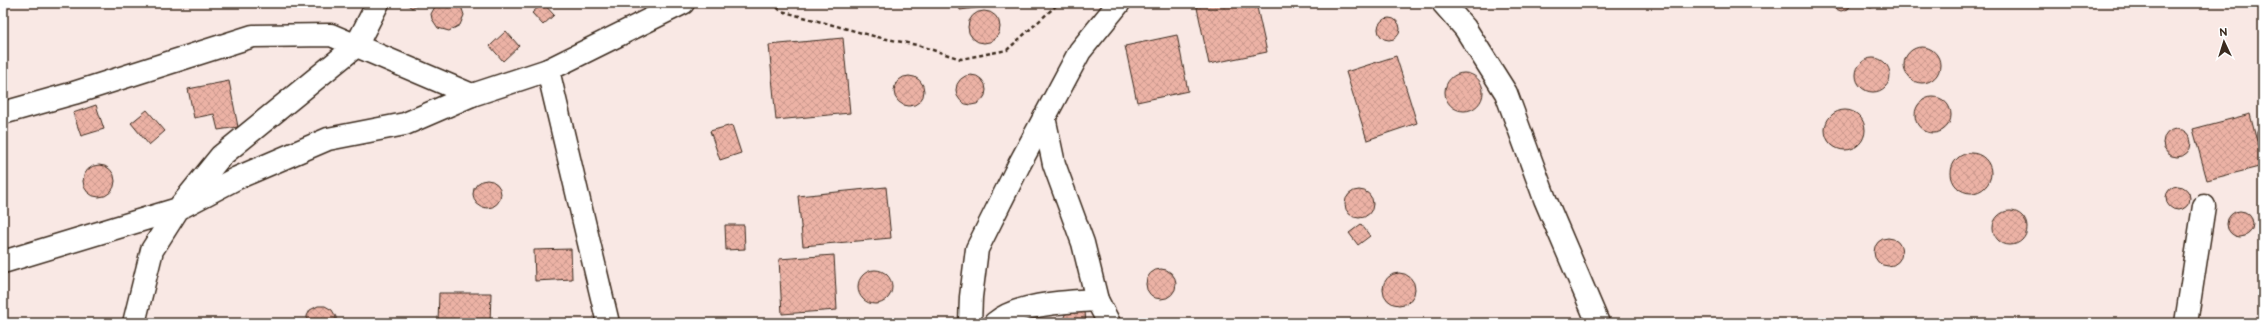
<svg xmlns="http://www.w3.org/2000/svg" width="2266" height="326" font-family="'Balsamiq Sans',sans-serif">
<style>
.building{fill:url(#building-cross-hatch);stroke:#3b2a1e}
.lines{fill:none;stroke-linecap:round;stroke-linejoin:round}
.minor-casing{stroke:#3b2a1e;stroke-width:25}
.path{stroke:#3b2a1e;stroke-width:2.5;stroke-dasharray:4 3;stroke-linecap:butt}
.minor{stroke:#fff;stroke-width:22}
</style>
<defs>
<pattern id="building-cross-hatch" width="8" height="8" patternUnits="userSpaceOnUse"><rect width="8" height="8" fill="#ecb2a5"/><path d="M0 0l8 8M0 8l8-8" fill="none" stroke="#cb998e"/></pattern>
</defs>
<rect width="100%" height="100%" fill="#f9e8e4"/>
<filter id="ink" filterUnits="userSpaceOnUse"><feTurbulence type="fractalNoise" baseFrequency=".025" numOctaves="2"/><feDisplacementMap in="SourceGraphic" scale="8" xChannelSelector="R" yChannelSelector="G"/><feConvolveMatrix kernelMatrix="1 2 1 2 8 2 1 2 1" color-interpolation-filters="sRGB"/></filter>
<g filter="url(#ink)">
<g class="building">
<polygon points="405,3 419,3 412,8"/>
<polygon points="437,3 460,3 464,15 460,25 449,31 438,28 432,19 431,14"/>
<polygon points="543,3 554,15 543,25 532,13"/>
<polygon points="959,3 1013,3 960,10"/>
<polygon points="1196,3 1256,3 1267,52 1209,64"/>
<polygon points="1830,3 1853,3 1848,9 1841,11 1833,8"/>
<polygon points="1860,3 1880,3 1871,8"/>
<circle cx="984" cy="27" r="16"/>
<circle cx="1389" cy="29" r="11"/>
<polygon points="506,31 519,46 503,61 490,46"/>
<polygon points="1177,35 1188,91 1137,102 1125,46"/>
<polygon points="843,38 850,113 776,120 769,45"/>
<circle cx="1922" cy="65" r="18"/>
<polygon points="1396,56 1417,123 1367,140 1346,72"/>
<circle cx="1873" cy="75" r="17"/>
<circle cx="1464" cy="92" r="19"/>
<circle cx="971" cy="90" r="15"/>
<circle cx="909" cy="91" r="15"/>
<polygon points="229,81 238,127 218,130 214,114 194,118 188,89"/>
<circle cx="1933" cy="115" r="18"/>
<polygon points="96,105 104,129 81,136 73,113"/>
<polygon points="147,110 165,131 149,145 131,123"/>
<circle cx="1845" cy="130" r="20"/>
<polygon points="2250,114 2263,166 2207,180 2193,129"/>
<polygon points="2263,124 2263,150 2257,138 2257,132"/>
<polygon points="732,125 741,153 720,160 710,131"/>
<circle cx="2177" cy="143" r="14"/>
<circle cx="1971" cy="173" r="20"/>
<circle cx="99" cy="181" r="16"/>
<circle cx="487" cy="194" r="14"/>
<circle cx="2178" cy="198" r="12"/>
<polygon points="886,187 891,238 803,246 798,196"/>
<circle cx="1359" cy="204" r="14"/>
<circle cx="2010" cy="228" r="17"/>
<circle cx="2240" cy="224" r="13"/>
<polygon points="1361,224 1370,236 1358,245 1349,233"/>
<polygon points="725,225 744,225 745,249 726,250"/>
<circle cx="1888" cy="252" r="14"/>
<polygon points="571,249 572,279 535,281 534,250"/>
<polygon points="834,255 837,310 782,314 779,259"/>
<circle cx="1161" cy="284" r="15"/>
<circle cx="875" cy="287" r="17"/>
<circle cx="1399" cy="289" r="16"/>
<polygon points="439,293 491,293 490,323 438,323"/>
<polygon points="318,306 325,306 332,310 336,317 336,323 307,323 307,316 310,310"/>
<polygon points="1067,310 1085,311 1086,323 1065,323 1064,317"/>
</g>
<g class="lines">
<defs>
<g id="minor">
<polyline points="1443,3 1465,28 1506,93 1545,199 1598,323"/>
<polyline points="548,70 608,323"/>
<polyline points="3,113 74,93 253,36 331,35 472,95 548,70 683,3"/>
<polyline points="1044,117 1054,164 1083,243 1097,300 1109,323"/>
<polyline points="3,262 178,209 221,156 356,46 378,3"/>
<polyline points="134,323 152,250 178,209 237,178 328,139 405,124 472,95"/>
<polyline points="970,323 971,297 977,249 1019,165 1080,51 1119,3"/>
<path d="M995 323C1019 303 1067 302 1097 300"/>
<polyline points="2186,323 2204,206"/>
</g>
</defs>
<use href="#minor" class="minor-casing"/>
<polyline class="path" points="772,3 781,11 877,37 917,45 961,59 1007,50 1059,3"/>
<use href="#minor" class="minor"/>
</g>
</g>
<rect width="2266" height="326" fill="none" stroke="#fff" stroke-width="16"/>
<rect x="8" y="8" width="2250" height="310" fill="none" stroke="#3b2a1e" stroke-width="1.5" filter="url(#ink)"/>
<g transform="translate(2224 42) rotate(356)" stroke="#ffffff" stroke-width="3" paint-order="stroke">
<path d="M0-3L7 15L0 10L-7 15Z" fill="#3b2a1e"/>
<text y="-6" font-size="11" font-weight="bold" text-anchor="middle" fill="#3b2a1e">N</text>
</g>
</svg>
